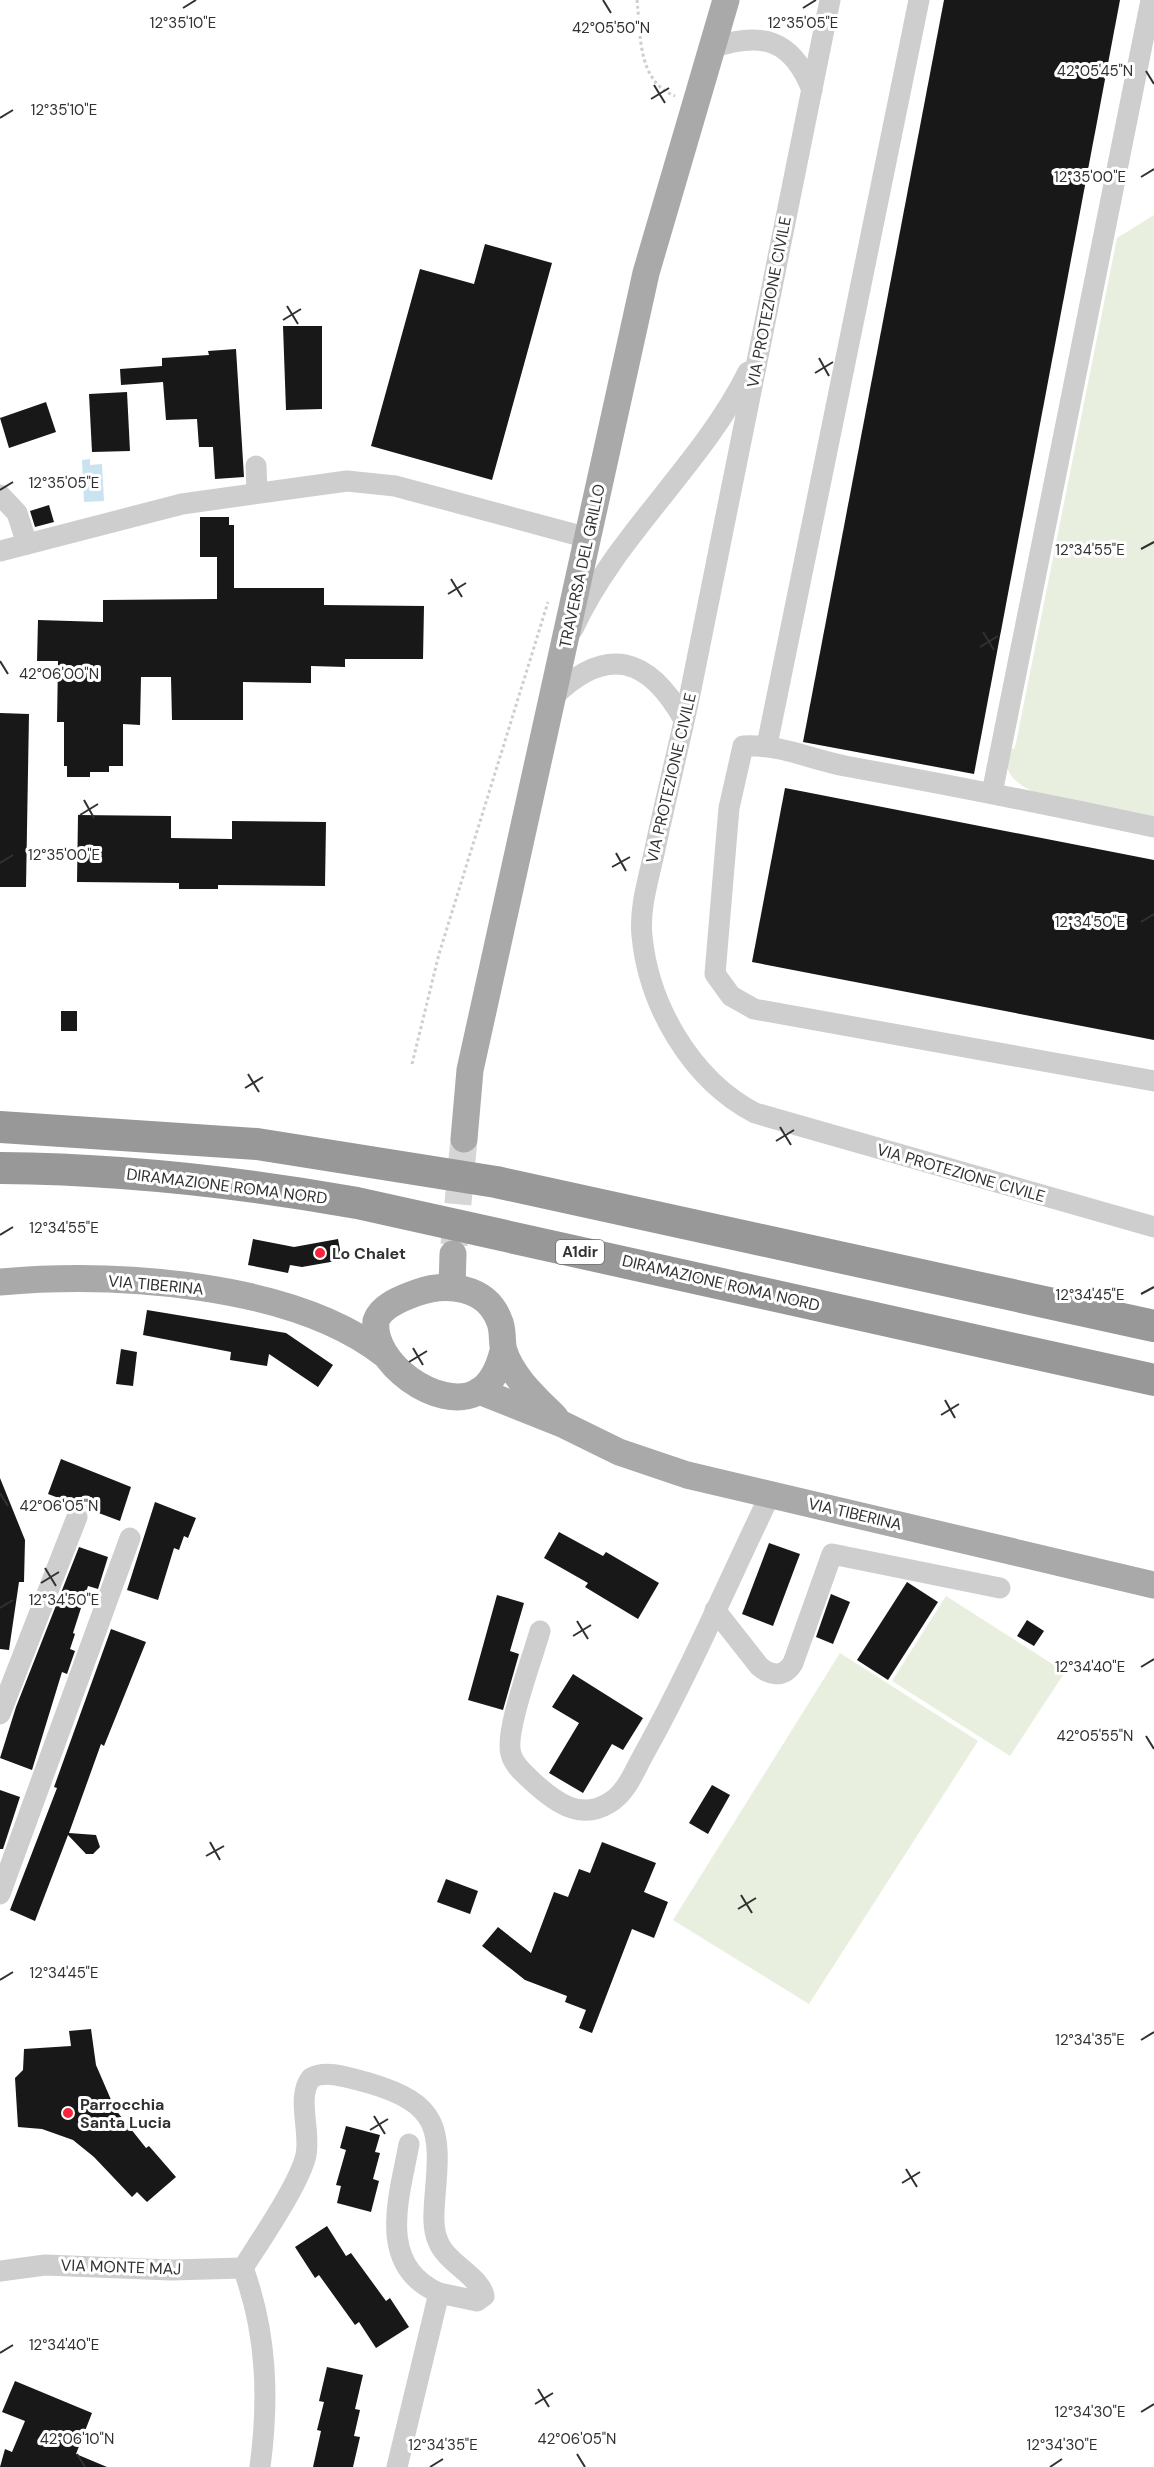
<svg xmlns="http://www.w3.org/2000/svg" width="1154" height="2467" font-family="'DM Sans',sans-serif">
<style>
.green{fill:#e8efde}
.water{fill:#c9e3f0}
.building{fill:#181818}
.lines{fill:none;stroke-linecap:round;stroke-linejoin:round}
.major-tunnel{stroke:#d6d6d6;stroke-width:27;stroke-dasharray:27 14;stroke-linecap:butt}
.path{stroke:#cecece;stroke-width:3;stroke-dasharray:3 3;stroke-linecap:butt}
.minor{stroke:#cecece;stroke-width:21}
.major{stroke:#a9a9a9;stroke-width:27}
.highway{stroke:#989898;stroke-width:32}
.ticks{fill:none;stroke:#313131;stroke-width:2}
.poi-dot{fill:#f7253c;stroke:#fff;stroke-width:2}
.labels{text-anchor:middle;dominant-baseline:central;stroke-width:6;stroke-linejoin:round;paint-order:stroke}
.shield{fill:#fff;stroke:#6f6f6f;stroke-width:1.5}
.shield-label{font-size:15px;font-weight:bold;fill:#313131}
.street-label{font-size:16px;fill:#313131;stroke:#fff}
.poi-label{font-size:16px;font-weight:bold;fill:#313131;stroke:#fff;text-anchor:start}
.ticks-label{font-size:15px;text-anchor:middle;fill:#313131;stroke:#fff;stroke-width:6;stroke-linejoin:round;paint-order:stroke}
</style>
<rect width="100%" height="100%" fill="#fff"/>
<g class="green">
<path d="M1154 215V819C1120 813 1022 804 1008 770 1005 764 1007 754 1007 747L1014 749 1016 743 1117 238Z"/>
<polygon points="946,1596 1065,1672 1010,1756 892,1681"/>
<polygon points="840,1653 978,1741 809,2004 673,1920"/>
</g>
<polygon class="water" points="90,459 90,465 102,464 104,501 84,502 82,460"/>
<g class="building">
<polygon points="944,0 1120,0 974,774 803,742"/>
<polygon points="485,244 552,263 492,480 371,446 420,269 474,284"/>
<polygon points="283,326 322,326 322,409 286,410"/>
<polygon points="236,349 244,477 215,479 213,447 199,447 197,419 166,420 163,382 121,385 120,369 162,366 162,358 209,355 208,351"/>
<polygon points="127,392 130,451 92,452 89,394"/>
<polygon points="46,402 56,432 9,448 0,418"/>
<polygon points="49,505 54,522 35,527 30,511"/>
<polygon points="200,517 229,517 229,525 234,525 234,588 324,588 324,605 424,606 423,659 345,659 345,667 311,666 311,683 243,682 243,720 172,720 171,677 141,677 140,725 123,724 123,766 109,766 109,772 90,772 90,777 67,777 67,766 64,766 64,722 57,722 58,661 37,661 38,620 103,622 103,600 217,599 217,557 200,557"/>
<polygon points="0,713 29,714 26,887 0,887"/>
<polygon points="785,788 1154,860 1154,1040 752,962"/>
<polygon points="78,815 171,816 171,838 232,839 232,821 326,822 325,886 218,885 218,889 179,889 179,883 77,882"/>
<rect x="61" y="1011" width="16" height="20"/>
<polygon points="253,1239 294,1247 338,1239 342,1260 302,1267 290,1265 288,1273 248,1265"/>
<polygon points="147,1310 286,1333 333,1365 318,1387 269,1354 267,1366 230,1360 231,1352 143,1335"/>
<polygon points="121,1349 137,1352 133,1386 116,1384"/>
<polygon points="61,1459 131,1487 120,1521 48,1494"/>
<polygon points="0,1478 25,1540 24,1582 19,1582 9,1650 0,1649"/>
<polygon points="155,1502 196,1518 188,1538 184,1536 179,1550 174,1548 158,1600 127,1590"/>
<polygon points="559,1532 603,1556 606,1552 659,1583 638,1619 585,1587 588,1583 544,1558"/>
<polygon points="769,1543 800,1554 773,1626 742,1614"/>
<polygon points="79,1547 108,1557 98,1589 88,1586 73,1633 75,1634 70,1649 75,1651 67,1674 62,1672 32,1770 0,1758 16,1707"/>
<polygon points="907,1582 938,1602 888,1680 857,1660"/>
<polygon points="831,1594 850,1602 833,1644 816,1637"/>
<polygon points="497,1595 524,1603 510,1651 519,1654 503,1710 468,1700"/>
<polygon points="1027,1620 1044,1631 1034,1646 1017,1636"/>
<polygon points="111,1629 146,1642 104,1746 101,1744 69,1833 96,1835 100,1847 93,1854 86,1854 68,1835 35,1921 10,1910 57,1788 54,1787"/>
<polygon points="573,1674 643,1718 623,1750 612,1744 583,1793 549,1773 579,1723 552,1707"/>
<polygon points="712,1785 730,1795 708,1834 689,1823"/>
<polygon points="0,1790 20,1797 3,1849 0,1849"/>
<polygon points="602,1842 656,1863 644,1892 668,1902 654,1938 632,1929 592,2033 579,2028 586,2010 565,2002 567,1996 525,1980 482,1946 498,1927 531,1953 554,1892 568,1897 579,1869 590,1873"/>
<polygon points="446,1879 478,1891 470,1914 437,1902"/>
<polygon points="91,2029 96,2065 115,2109 146,2148 149,2146 176,2177 147,2202 137,2192 132,2197 94,2157 73,2140 42,2129 18,2127 15,2078 23,2070 24,2049 71,2046 69,2031"/>
<polygon points="346,2126 380,2135 375,2152 380,2153 373,2179 379,2181 371,2212 337,2203 341,2186 336,2185 346,2150 340,2148"/>
<polygon points="327,2226 346,2256 351,2253 386,2301 390,2298 409,2327 376,2348 359,2322 355,2325 319,2275 315,2278 295,2247"/>
<polygon points="327,2367 363,2375 355,2409 360,2410 354,2436 360,2437 353,2467 313,2467 321,2431 317,2430 324,2402 319,2401"/>
<polygon points="15,2381 92,2413 76,2454 107,2467 46,2467 34,2462 46,2467 0,2467 5,2449 12,2452 25,2421 2,2412"/>
</g>
<g class="lines">
<polyline class="major-tunnel" points="454,1245 464,1139"/>
<g class="path">
<path d="M637 0C641 35 637 81 675 96"/>
<polyline points="412,1064 439,954 548,602"/>
</g>
<g class="minor">
<path d="M830 0C783 231 737 462 690 694 679 746 666 797 655 849 649 878 639 907 642 936 649 1007 692 1080 755 1113L1154 1227"/>
<path d="M712 48C762 31 792 39 812 90"/>
<polyline points="256,466 257,492"/>
<polyline points="0,495 17,513 27,544"/>
<polyline points="0,551 182,504 347,481 395,486 588,538"/>
<path d="M573 629C615 536 702 465 748 372"/>
<path d="M553 697C607 644 649 657 684 720"/>
<polyline points="767,745 919,0"/>
<polyline points="992,793 1151,0"/>
<path d="M1154 827C1051 805 949 785 845 766 810 759 780 744 743 746L729 808 715 974 731 996 754 1009 1154 1081"/>
<path d="M715 1610 759 1666C770 1676 784 1678 793 1663L832 1554 1000 1588"/>
<path d="M540 1631C533 1657 504 1732 511 1754 514 1766 525 1774 533 1782 555 1802 580 1821 609 1803 627 1793 635 1769 645 1752 691 1669 729 1580 770 1495"/>
<polyline points="0,1714 77,1517"/>
<polyline points="0,1894 130,1538"/>
<path d="M243 2268C260 2241 300 2183 306 2155 311 2131 296 2097 311 2078 328 2069 352 2079 369 2083 440 2104 441 2129 435 2196 434 2210 432 2228 438 2241 446 2263 481 2277 484 2296L477 2301 439 2293"/>
<path d="M0 2271 45 2265 171 2270 243 2268C267 2333 269 2399 260 2467"/>
<path d="M397 2467 439 2293C375 2265 400 2195 409 2144"/>
</g>
<g class="major">
<polyline points="464,1139 470,1070 646,273 726,0"/>
<path d="M0 1282C114 1272 292 1282 385 1355"/>
<polyline points="452,1287 453,1254"/>
<path d="M503 1351C499 1367 492 1385 476 1393 438 1411 371 1363 376 1321 381 1306 402 1298 416 1293 446 1282 486 1286 499 1320 504 1330 501 1341 504 1351 512 1377 537 1399 555 1417"/>
<polyline points="479,1391 562,1424 619,1452 687,1475 1154,1585"/>
</g>
<g class="highway">
<polyline points="0,1127 257,1144 496,1182 1154,1326"/>
<path d="M0 1168C120 1169 239 1182 357 1203L1154 1380"/>
</g>
</g>
<path class="ticks" d="M603 0 611 13M183 8 196 0M803 8 816 0M1146 71 1154 84M654 85 665 103M651 99 669 88M0 118 13 110M1141 177 1154 169M287 306 298 324M283 320 301 309M819 358 829 376M815 373 833 362M0 490 13 482M1141 549 1154 542M451 579 462 597M448 594 466 583M983 632 994 650M980 647 998 636M0 661 8 674M84 800 94 818M80 815 98 804M616 853 626 871M0 863 13 855M612 867 630 857M1141 922 1154 914M248 1074 259 1092M245 1088 263 1077M780 1127 791 1145M776 1141 794 1130M0 1235 13 1227M1141 1294 1154 1287M413 1348 423 1365M409 1362 427 1351M945 1400 955 1418M941 1415 959 1404M0 1493 8 1506M45 1568 56 1586M41 1583 59 1572M0 1608 13 1600M577 1621 588 1639M573 1636 591 1625M1141 1667 1154 1659M1146 1736 1154 1749M210 1842 220 1860M206 1856 224 1846M741 1895 752 1913M738 1909 756 1898M0 1980 13 1972M1141 2040 1154 2032M374 2116 385 2134M370 2130 388 2119M906 2169 917 2187M902 2183 920 2172M0 2353 13 2345M538 2389 549 2407M535 2404 553 2393M1141 2412 1154 2404M77 2454 85 2467M577 2454 585 2467M430 2467 443 2459M1050 2467 1062 2459"/>
<g class="poi-dot">
<circle cx="320" cy="1253" r="6"/>
<circle cx="68" cy="2113" r="6"/>
</g>
<g class="labels">
<rect class="shield" x="556" y="1240" width="48" height="24" rx="4.5"/>
<g class="shield-label">
<text x="580" y="1252">A1dir</text>
</g>
<g class="street-label">
<text transform="translate(769 302) rotate(-79)">VIA PROTEZIONE CIVILE</text>
<text transform="translate(582 566) rotate(-78)">TRAVERSA DEL GRILLO</text>
<text transform="translate(671 778) rotate(-77)">VIA PROTEZIONE CIVILE</text>
<text transform="translate(961 1173) rotate(16)">VIA PROTEZIONE CIVILE</text>
<text transform="translate(227 1186) rotate(7)">DIRAMAZIONE ROMA NORD</text>
<text transform="translate(721 1283) rotate(13)">DIRAMAZIONE ROMA NORD</text>
<text transform="translate(156 1285) rotate(5)">VIA TIBERINA</text>
<text transform="translate(855 1514) rotate(13)">VIA TIBERINA</text>
<text transform="translate(121 2267) rotate(2)">VIA MONTE MAJ</text>
</g>
<g class="poi-label">
<text x="332" y="1253">Lo Chalet</text>
<text x="80" y="2104">Parrocchia<tspan x="80" dy="18">Santa Lucia</tspan></text>
</g>
</g>
<g class="ticks-label">
<text x="183" y="28">12°35'10"E</text>
<text x="803" y="28">12°35'05"E</text>
<text x="611" y="33">42°05'50"N</text>
<text x="1095" y="76">42°05'45"N</text>
<text x="64" y="115">12°35'10"E</text>
<text x="1090" y="182">12°35'00"E</text>
<text x="64" y="488">12°35'05"E</text>
<text x="1090" y="555">12°34'55"E</text>
<text x="59" y="679">42°06'00"N</text>
<text x="64" y="860">12°35'00"E</text>
<text x="1090" y="927">12°34'50"E</text>
<text x="64" y="1233">12°34'55"E</text>
<text x="1090" y="1300">12°34'45"E</text>
<text x="59" y="1511">42°06'05"N</text>
<text x="64" y="1605">12°34'50"E</text>
<text x="1090" y="1672">12°34'40"E</text>
<text x="1095" y="1741">42°05'55"N</text>
<text x="64" y="1978">12°34'45"E</text>
<text x="1090" y="2045">12°34'35"E</text>
<text x="64" y="2350">12°34'40"E</text>
<text x="1090" y="2417">12°34'30"E</text>
<text x="77" y="2444">42°06'10"N</text>
<text x="577" y="2444">42°06'05"N</text>
<text x="443" y="2450">12°34'35"E</text>
<text x="1062" y="2450">12°34'30"E</text>
</g>
</svg>
